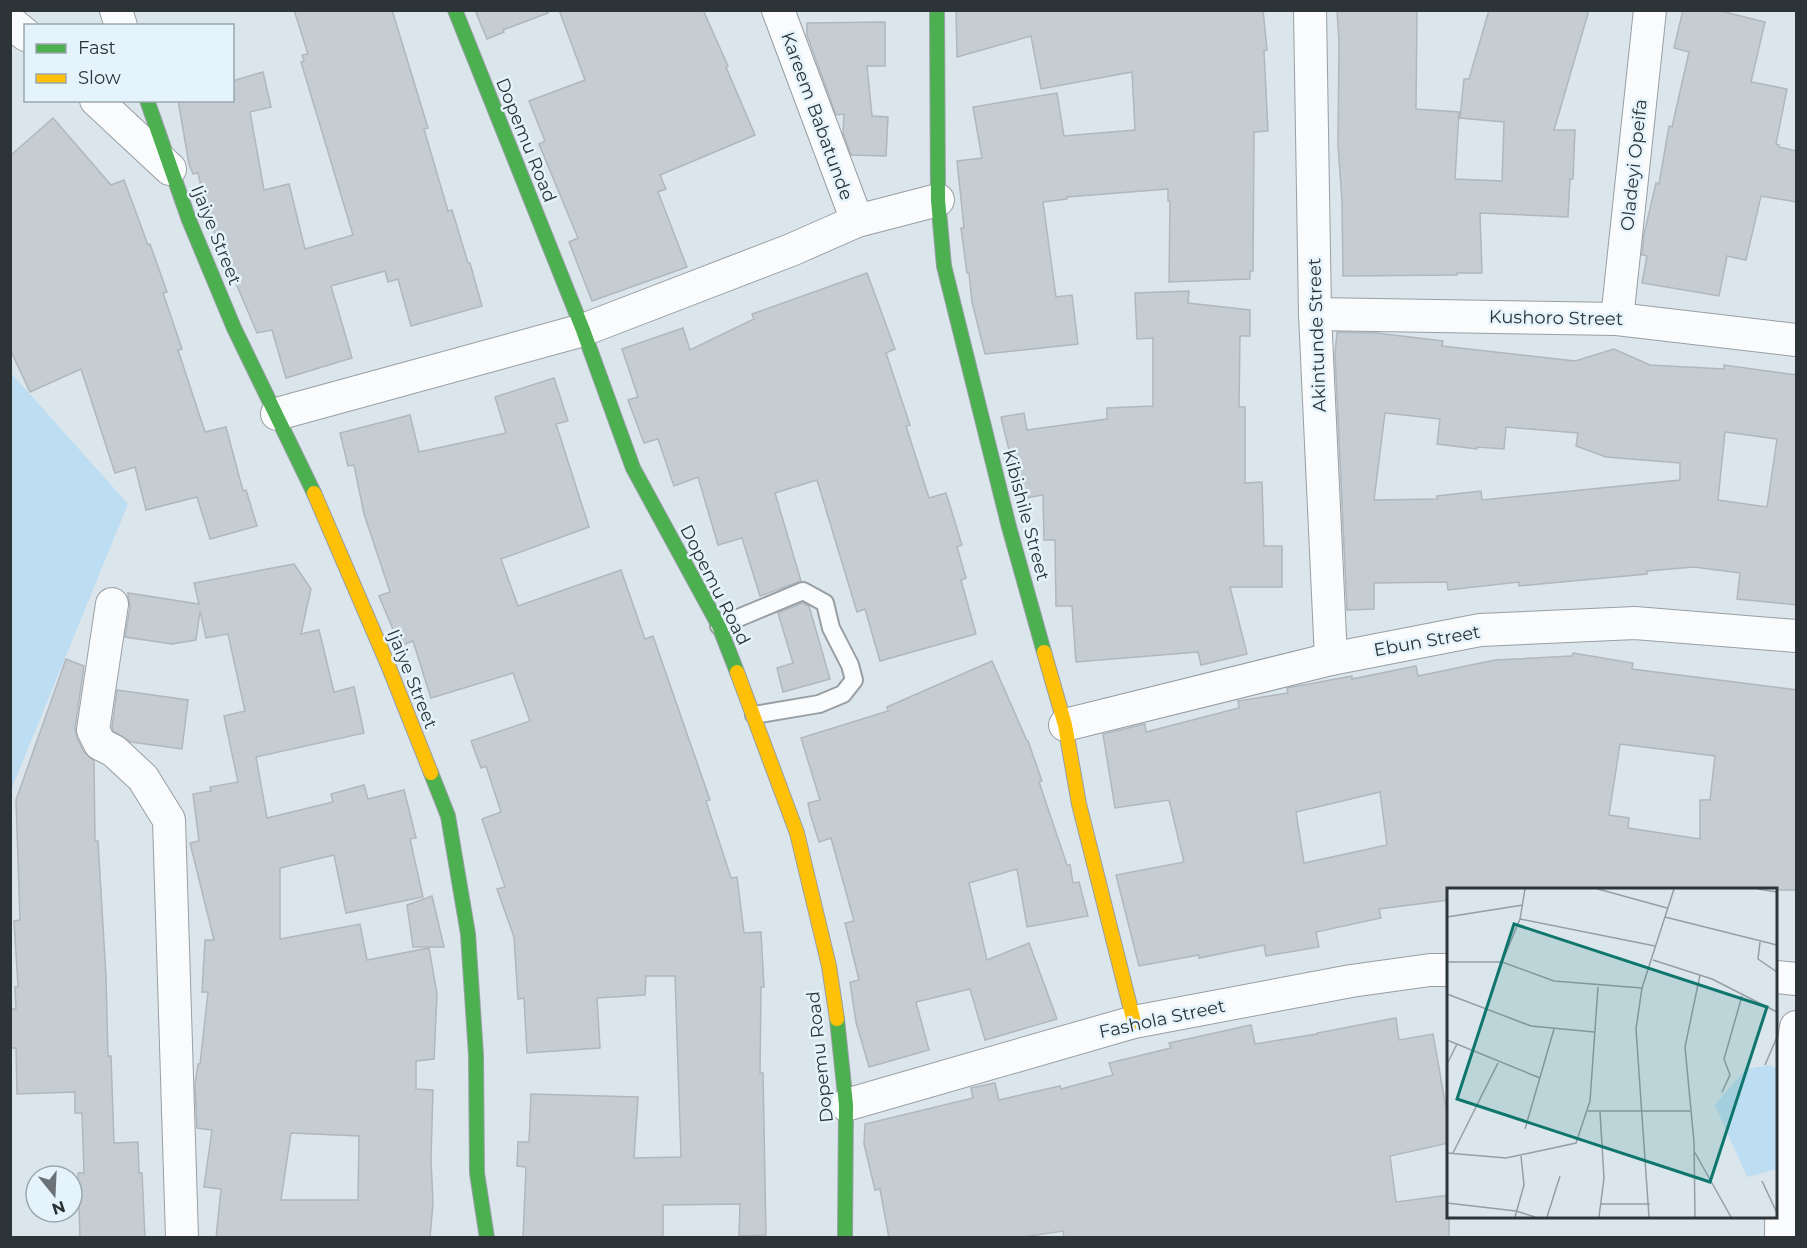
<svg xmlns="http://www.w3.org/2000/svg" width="1807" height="1248" font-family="Montserrat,sans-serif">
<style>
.green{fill:#bdddf3}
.building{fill:#c5cdd2;stroke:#b0b7bd;stroke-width:1.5;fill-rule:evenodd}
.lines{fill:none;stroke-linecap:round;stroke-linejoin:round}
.lane-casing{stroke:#989fa4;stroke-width:20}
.street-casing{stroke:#989fa4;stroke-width:34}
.fast-casing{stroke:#989fa4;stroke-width:16}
.slow-casing{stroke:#989fa4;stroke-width:16}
.lane{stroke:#fafbfc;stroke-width:16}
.street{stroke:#fafbfc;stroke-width:32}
.fast{stroke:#4caf50;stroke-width:14}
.slow{stroke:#ffc107;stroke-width:14}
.labels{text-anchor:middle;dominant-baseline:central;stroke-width:5;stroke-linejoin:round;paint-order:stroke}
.street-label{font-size:18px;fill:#2d3438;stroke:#e5f3fc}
.inset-road{fill:none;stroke:#959ea4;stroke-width:1.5}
.view{fill:#0f766e;fill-opacity:0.15;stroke:#0f766e;stroke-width:3}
.inset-edge{fill:none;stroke:#2d3438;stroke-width:3}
</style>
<rect width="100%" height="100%" fill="#dbe5ec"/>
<polygon class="green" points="11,373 128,504 11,790"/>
<g class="building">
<polygon points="294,10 392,10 428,128 424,129 448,211 452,210 468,263 470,263 482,306 411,326 398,279 388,282 385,271 331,286 352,358 286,378 272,330 257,333 208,217 198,173 193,174 189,164 178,100 232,100 232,81 263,72 271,107 250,112 264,190 289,184 305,249 353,235 301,62 304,61 302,55 308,54"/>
<polygon points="475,10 548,10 548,13 503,30 504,32 487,39"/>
<polygon points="559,10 703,10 728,66 726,67 755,135 660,175 666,189 658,192 687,267 592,301 569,242 578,238 539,144 545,141 529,101 585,80"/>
<polygon points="956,10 1263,10 1267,50 1264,51 1268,131 1254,132 1253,271 1250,271 1250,279 1169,282 1170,201 1168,201 1168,189 1067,197 1067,199 1043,202 1056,297 1072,295 1078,344 985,354 972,302 969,273 967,273 961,228 964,228 957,161 982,158 973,107 1057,93 1064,136 1135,130 1132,72 1041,89 1031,36 957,57"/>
<polygon points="1337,10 1417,10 1416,109 1459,112 1455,179 1502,181 1504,122 1460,118 1464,79 1469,79 1489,10 1589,10 1554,130 1575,130 1573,179 1570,179 1568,217 1480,213 1482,273 1457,273 1457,275 1343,276 1342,201 1338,145 1339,41"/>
<polygon points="1683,10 1717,10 1765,22 1751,82 1787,89 1776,144 1779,145 1779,147 1797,151 1797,202 1761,196 1746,260 1727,256 1719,296 1642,283 1647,256 1642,255 1644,234 1656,183 1659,184 1669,126 1672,127 1689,52 1674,48"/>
<polygon points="885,22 885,66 867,66 872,116 888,117 886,156 851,155 843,133 844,114 836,115 807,35 807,23"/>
<polygon points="53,118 111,185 124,180 148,245 150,244 167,292 163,293 182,349 178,350 205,432 226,427 243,491 246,490 257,526 210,539 197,497 146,510 135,467 115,473 81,369 30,392 10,349 10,156"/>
<polygon points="867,273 895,349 886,353 910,425 906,426 929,498 946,493 962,545 957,547 966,578 961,580 976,634 880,661 865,609 857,612 817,480 775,493 801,581 760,596 742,538 718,545 698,477 674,486 658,439 644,443 628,400 638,397 622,349 683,328 690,350 754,319 752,314"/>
<polygon points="1189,291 1188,303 1250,310 1250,336 1240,336 1239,407 1245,407 1245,483 1262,482 1264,546 1282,546 1282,587 1230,587 1247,654 1201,665 1198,652 1076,662 1072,606 1056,606 1055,540 1044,540 1043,495 1021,499 1001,417 1024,413 1027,430 1107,419 1107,408 1153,406 1153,338 1137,339 1135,293"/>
<path d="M1337 332 1376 333 1443 341 1442 346 1575 361 1614 349 1650 365 1724 369V365L1797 375V605L1737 599 1740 573 1694 567 1647 571V574L1519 586V582L1448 590 1447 582 1374 583V609L1347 610 1335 355ZM1385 413 1440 419 1437 444 1477 449V447L1504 449 1506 427 1578 433 1576 446 1606 457 1680 463V480L1482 500 1481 491 1437 496V499L1374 500ZM1725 432 1777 439 1767 507 1718 500Z"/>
<polygon points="554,378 568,421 556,424 589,527 501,559 518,606 621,570 645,639 653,636 710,800 706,801 731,878 737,877 744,933 761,932 764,987 761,987 760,1073 763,1073 766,1235 739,1236 740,1204 663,1205 663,1238 523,1238 526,1167 517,1166 518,1142 529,1142 531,1094 638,1097 634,1158 681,1157 675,976 646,976 645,995 597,998 600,1048 527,1053 524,998 518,999 514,937 497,889 505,887 482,819 501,812 486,766 481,768 471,741 530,721 513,673 431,698 413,641 400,646 379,596 390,592 364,514 354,465 348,466 340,433 410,415 419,452 506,433 495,397"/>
<path d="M294 564 311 589 301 634 319 630 334 692 354 687 364 733 256 757 267 818 333 802 331 794 364 785 368 799 404 790 416 838 410 839 423 897 346 913 334 855 280 868V939L360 924 367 960 429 948 437 994 434 1059 416 1061V1089L433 1090 431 1159 433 1203 430 1238H216L221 1189 204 1187 212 1130 197 1128 195 1085 198 1064H200L208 992H202L205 940H214L190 843 199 841 193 794 211 791 210 787 238 782 224 716 245 711 228 634 206 638 200 611 196 640 172 644 125 637 130 607 128 596V593L199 604 194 583ZM291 1133 359 1136 358 1200H281Z"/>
<polygon points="802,603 809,606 830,679 783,692 777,668 793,663 778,613"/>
<path d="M1573 653 1633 663 1632 669 1797 690V890H1449V900L1379 909 1381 918 1316 932 1319 947 1266 956 1264 945 1199 958V955L1139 966 1116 875 1184 862 1169 800 1115 808 1103 734 1145 724 1146 732 1239 708 1238 701 1288 693 1287 688 1352 676V679L1416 666 1418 676 1495 660 1572 656ZM1620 744 1715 756 1710 800H1700V839L1628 828 1629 818 1609 815ZM1380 792 1387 845 1304 863 1296 812Z"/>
<polygon points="66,659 84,666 75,728 77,738 84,752 94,761 95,841 98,841 102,909 106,976 108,1056 111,1056 114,1143 138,1142 139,1173 142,1173 145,1238 80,1238 78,1173 84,1173 82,1113 75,1113 75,1092 17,1094 16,1048 10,1048 10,1009 16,1009 15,987 18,987 14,921 20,920 16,800"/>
<polygon points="992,661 1027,741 1028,741 1042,781 1039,782 1067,865 1070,865 1073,883 1079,882 1088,916 1027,927 1017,869 969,883 987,960 1029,943 1057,1019 985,1040 970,989 916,1002 929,1050 869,1067 856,1022 850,982 859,980 845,923 854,921 831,838 819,842 810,813 808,803 820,800 801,738 888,711 887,707"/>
<polygon points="117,690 188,700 182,749 131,742 113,731 112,727"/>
<polygon points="432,896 444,947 413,947 407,905"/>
<polygon points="1396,1018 1399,1040 1433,1034 1449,1124 1449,1143 1390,1156 1396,1202 1449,1195 1449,1238 1064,1238 1063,1231 1016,1238 889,1238 880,1189 875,1190 864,1144 865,1124 973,1098 971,1088 995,1083 999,1100 1060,1086 1061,1089 1113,1075 1109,1063 1171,1048 1169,1043 1251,1025 1255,1044 1317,1034 1317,1033"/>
</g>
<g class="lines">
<defs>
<polyline id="lane" points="719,626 803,591 825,603 831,628 850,665 854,680 843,694 819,704 754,715"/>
<g id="street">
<polyline points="116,10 121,26"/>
<polyline points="778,10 857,221"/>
<polyline points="1310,10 1315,314 1331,659"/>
<polyline points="10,22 26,35"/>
<polyline points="96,100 170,169"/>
<polyline points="1315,314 1617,319 1796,340"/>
<polyline points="1617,319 1650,10"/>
<polyline points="277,414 583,330 791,250 857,221 938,200"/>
<polyline points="112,604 93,730 100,744 114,751 143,778 169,820 182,1238"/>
<polyline points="1065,725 1331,659 1480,630 1635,623 1796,636"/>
<polyline points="1776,977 1796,979"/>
<polyline points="846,1105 1134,1022 1351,981 1430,970 1448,970"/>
<polyline points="1781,1238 1782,1127 1796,1027"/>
</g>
<g id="fast">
<polyline points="455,10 583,330 633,468 719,626 737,672"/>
<polyline points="937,10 938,200 944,266 1009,527 1044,652"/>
<polyline points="147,100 189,220 234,328 314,493"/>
<polyline points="431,773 448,816 468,934 476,1055 477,1173 487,1238"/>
<polyline points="837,1019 846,1105 845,1238"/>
</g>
<g id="slow">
<polyline points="314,493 388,665 431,773"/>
<polyline points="1044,652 1065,725 1079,804 1134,1022"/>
<polyline points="737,672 797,833 829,966 837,1019"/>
</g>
</defs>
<use href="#lane" class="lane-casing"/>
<use href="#street" class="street-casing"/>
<use href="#fast" class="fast-casing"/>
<use href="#slow" class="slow-casing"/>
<use href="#lane" class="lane"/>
<use href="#street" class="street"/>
<use href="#fast" class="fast"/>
<use href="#slow" class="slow"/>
</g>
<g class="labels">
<g class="street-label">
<text transform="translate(817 116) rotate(70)">Kareem Babatunde</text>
<text transform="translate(526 140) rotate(68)">Dopemu Road</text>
<text transform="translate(1634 165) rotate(-84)">Oladeyi Opeifa</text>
<text transform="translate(216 235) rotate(68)">Ijaiye Street</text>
<text transform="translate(1556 318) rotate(1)">Kushoro Street</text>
<text transform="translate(1317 335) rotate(-92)">Akintunde Street</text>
<text transform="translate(1026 515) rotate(75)">Kibishile Street</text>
<text transform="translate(715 585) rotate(63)">Dopemu Road</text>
<text transform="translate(1427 641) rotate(-10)">Ebun Street</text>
<text transform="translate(412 679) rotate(68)">Ijaiye Street</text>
<text transform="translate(1162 1019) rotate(-12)">Fashola Street</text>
<text transform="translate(820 1057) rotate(-96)">Dopemu Road</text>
</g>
</g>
<g transform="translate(1447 888)">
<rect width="330" height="330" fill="#dbe5ec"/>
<path d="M323 177 330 181V281L300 289 268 217 299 181Z" fill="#bdddf3"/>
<path class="inset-road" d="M151 1 220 20M311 1 330 4M0 29 76 17M218 29 330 57M73 31 208 58M313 54 311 71 330 84M206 72 265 91 330 124M0 74H55L107 93 195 100M55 74 73 31 78 1M0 106 84 138 147 144M0 152 93 190M0 176 10 156M318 177 330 149M275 204 283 187 277 171 295 108M141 223H243M78 241 107 141M247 263 284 329M0 265 59 270 129 255 143 213 151 99M6 265 51 175M315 293 330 325M0 315 69 323 88 329M154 316H203M68 329 77 297 74 268M100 329 113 288M152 329 157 290 153 224M202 329 189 141 195 100 227 1M248 329 247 254 238 159 253 87"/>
<path class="view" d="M67 36 320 119 263 294 10 211Z"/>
<rect width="330" height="330" class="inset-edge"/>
</g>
<rect width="1807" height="1248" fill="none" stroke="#2d3438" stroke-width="24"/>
<rect x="24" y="24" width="210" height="78" fill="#e5f3fc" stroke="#9ba7ae" stroke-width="1.5"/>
<rect x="36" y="44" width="30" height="9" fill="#4caf50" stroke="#9ba7ae" stroke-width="1.5"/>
<text x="78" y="54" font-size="18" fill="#2d3438">Fast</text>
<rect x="36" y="74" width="30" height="9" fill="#ffc107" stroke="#9ba7ae" stroke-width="1.5"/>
<text x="78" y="84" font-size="18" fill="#2d3438">Slow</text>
<g transform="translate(54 1194) rotate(162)"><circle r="28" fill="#e5f3fc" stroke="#9ba7ae" stroke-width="1.5"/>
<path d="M0-4.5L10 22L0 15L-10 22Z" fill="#6a7277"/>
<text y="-9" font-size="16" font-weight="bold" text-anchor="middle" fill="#2d3438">N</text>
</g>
</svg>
